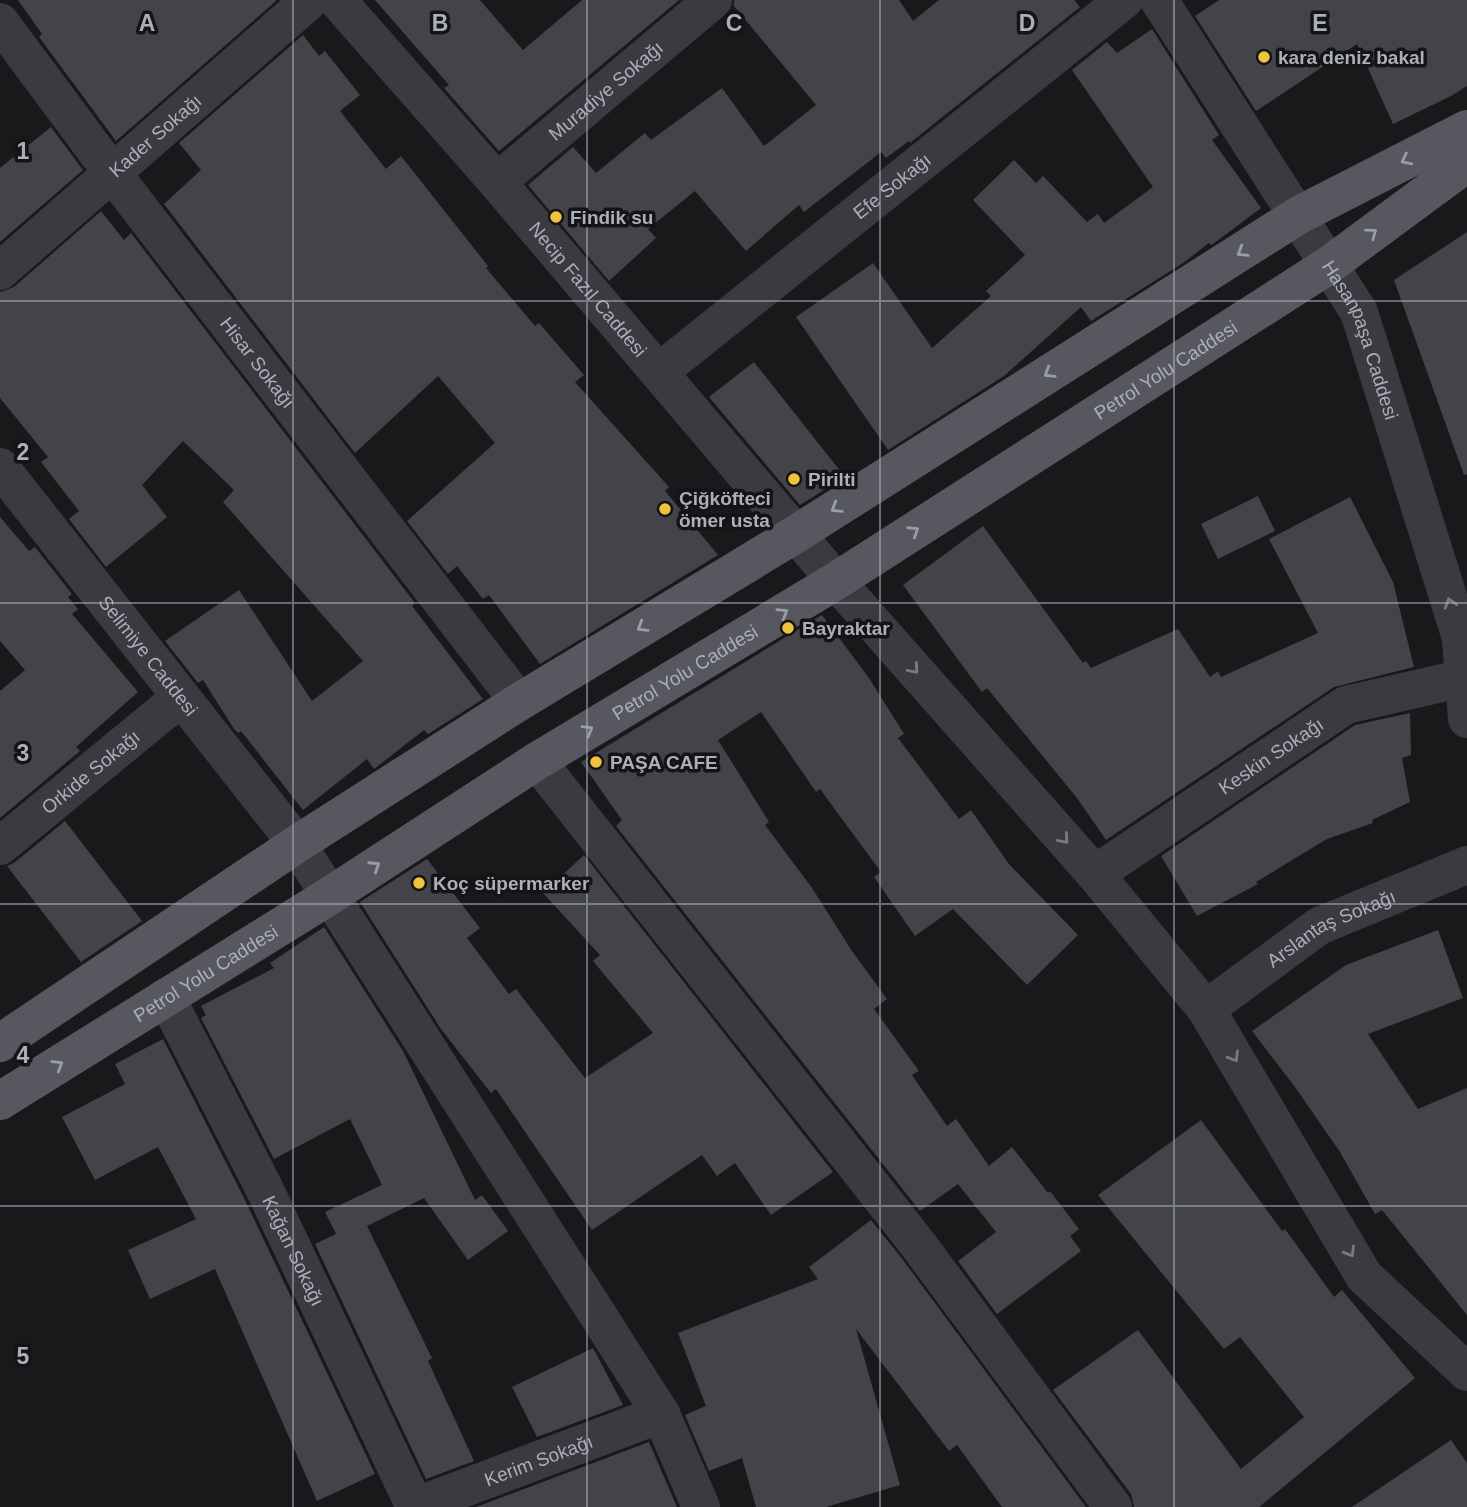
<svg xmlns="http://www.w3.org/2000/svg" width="1467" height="1507" font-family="Arial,sans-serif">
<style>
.building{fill:#434448}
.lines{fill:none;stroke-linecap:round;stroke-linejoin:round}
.minor{stroke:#3a3a40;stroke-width:38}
.major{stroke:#56575f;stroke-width:38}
.oneway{stroke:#9a9da8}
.oneway2{stroke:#787a83}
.grid{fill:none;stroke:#abafba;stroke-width:2;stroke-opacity:0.55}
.poi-dot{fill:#efc33c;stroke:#141416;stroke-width:2.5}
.labels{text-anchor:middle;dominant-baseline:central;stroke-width:7;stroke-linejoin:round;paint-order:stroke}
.poi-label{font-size:19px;font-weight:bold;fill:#abafba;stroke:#141416;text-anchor:start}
.street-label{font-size:19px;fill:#abafba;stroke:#141416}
.grid-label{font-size:23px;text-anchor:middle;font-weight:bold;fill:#abafba;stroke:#141416;stroke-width:7;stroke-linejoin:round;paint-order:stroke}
</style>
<rect width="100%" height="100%" fill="#19191b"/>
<g class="building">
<polygon points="18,0 276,0 276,1 116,141 39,37 42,34"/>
<polygon points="375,0 480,0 523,50 582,0 679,0 499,151 444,88 449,85"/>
<polygon points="734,0 899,0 913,21 939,0 1074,0 1080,7 910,143 909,141 886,158 881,152 804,212 799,205 746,251 695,191 648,229 656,238 609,281 528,185 573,147 596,173 645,133 651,140 722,88 764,146 816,105 734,6"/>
<polygon points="1219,0 1467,0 1467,86 1451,96 1393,124 1357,44 1256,111 1195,16"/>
<polygon points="1152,29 1219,135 1212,140 1261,208 1217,241 1211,245 1209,243 1183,263 1091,321 1081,307 1004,376 888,450 796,317 873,263 932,348 991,296 986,291 1025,255 973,200 1014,160 1036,183 1043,176 1087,222 1098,214 1104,223 1153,187 1072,70 1107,42 1117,53"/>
<polygon points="303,35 319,56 325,51 360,95 340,111 386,169 401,156 488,266 486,268 535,326 539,323 584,375 575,382 669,487 665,491 718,555 540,664 489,595 483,599 457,566 448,574 407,521 495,443 438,376 355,453 164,204 201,170 179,143"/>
<polygon points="51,127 83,170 0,242 0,168"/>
<polygon points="101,211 124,240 131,233 415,603 412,606 483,699 428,734 424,730 374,769 367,759 303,810 241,731 238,733 234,729 203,680 198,683 165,641 239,590 312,701 363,661 223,502 234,490 183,441 142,485 167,517 106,567 69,519 79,511 41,462 48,457 0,398 0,292 14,287"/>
<polygon points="1467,232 1467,474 1464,475 1394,280"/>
<polygon points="754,362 845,477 800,505 709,397"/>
<polygon points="1258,496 1275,531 1218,559 1201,524"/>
<polygon points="1350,497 1393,582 1414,667 1334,687 1106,840 1077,798 987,688 982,692 903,585 983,526 1083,663 1086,661 1091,668 1178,629 1210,677 1218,671 1221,677 1318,633 1269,539"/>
<polygon points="0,517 29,551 35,547 72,594 68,597 78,609 72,614 138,692 76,747 80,751 0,818 0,691 25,670 0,641"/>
<polygon points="822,615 869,678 904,734 898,738 959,819 971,810 1009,864 1078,935 1027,985 953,909 915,936 874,877 881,872 820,789 816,792 761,712 718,740 769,822 765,825 812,888 852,951 887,999 874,1009 919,1071 912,1075 947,1126 956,1119 989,1166 1012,1147 1048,1193 1050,1191 1079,1229 1070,1236 1081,1251 997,1314 958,1261 996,1232 958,1184 920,1211 616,826 622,820 581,762"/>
<polygon points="1410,713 1411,755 1402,758 1410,802 1372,820 1373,823 1327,839 1256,882 1258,884 1197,916 1161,856 1355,725"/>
<polygon points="65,821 142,921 81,962 7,866 14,863"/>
<polygon points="584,855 833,1172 771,1215 735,1163 717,1176 702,1155 592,1230 496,1089 491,1093 441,1029 360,902 427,859 480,928 467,938 509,994 516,989 585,1078 653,1033 593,961 600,955 543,893"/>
<polygon points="324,927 403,1051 475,1200 482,1195 508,1231 468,1260 424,1198 367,1226 432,1358 428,1361 474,1461 426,1479 315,1244 336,1234 325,1212 382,1185 350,1119 274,1159 201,1018 206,1015 201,1006 274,968 270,963"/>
<polygon points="1438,930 1463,998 1368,1034 1418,1109 1467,1088 1467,1315 1382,1210 1375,1214 1340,1152 1295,1087 1252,1031 1346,965"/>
<polygon points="163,1039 244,1198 375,1474 317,1501 215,1269 150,1299 128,1250 196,1219 158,1147 95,1180 62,1117 125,1084 115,1064"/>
<polygon points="1201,1120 1282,1231 1285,1229 1334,1297 1342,1290 1415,1378 1259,1507 1134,1507 1131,1494 1053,1390 1138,1330 1241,1469 1304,1417 1240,1337 1224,1349 1098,1195"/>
<polygon points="871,1220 900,1256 1086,1507 1002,1507 957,1445 949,1451 856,1329 900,1485 826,1507 756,1507 742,1458 709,1471 685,1415 706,1406 678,1333 818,1279 809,1267"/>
<polygon points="593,1348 623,1405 537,1437 512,1387"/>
<polygon points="1451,1440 1467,1463 1467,1507 1352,1507"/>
<polygon points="649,1442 677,1507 476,1507"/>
</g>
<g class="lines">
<g class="minor">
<path id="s1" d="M337 0 497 182 836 581 1095 874 1206 1009 1364 1276 1467 1372"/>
<path id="s2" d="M1159 0 1359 312 1461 638 1467 719"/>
<path id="s3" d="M0 22 113 174 519 702"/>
<path id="s4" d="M497 182 713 0"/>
<path id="s5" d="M0 271 310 0"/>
<path id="s6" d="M659 372 1124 0"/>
<path id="s7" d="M0 467 297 844 661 1414 701 1507"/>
<polyline points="537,761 917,1243 1113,1507"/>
<path id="s8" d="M0 846 180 698"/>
<path id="s9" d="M1095 874 1346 705 1464 678"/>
<path id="s10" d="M166 997 264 1188 415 1507"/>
<path id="s11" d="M1206 1009 1319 926 1467 865"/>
<path id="s12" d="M414 1507 661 1414"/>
</g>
<g class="major">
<polyline points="0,1043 297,844 519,702 796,534 1299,215 1467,129"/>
<path id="s13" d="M0 1101 331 895 537 761 836 581 1329 265 1467 163"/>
</g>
</g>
<defs><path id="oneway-chevron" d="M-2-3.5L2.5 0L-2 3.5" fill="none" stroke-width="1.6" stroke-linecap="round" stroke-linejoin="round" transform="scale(1.75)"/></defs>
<g class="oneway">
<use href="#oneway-chevron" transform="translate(1406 160) rotate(153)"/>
<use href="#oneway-chevron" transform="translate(1372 233) rotate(-37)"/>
<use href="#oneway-chevron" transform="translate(1242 252) rotate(148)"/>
<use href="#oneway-chevron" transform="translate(1049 373) rotate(148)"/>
<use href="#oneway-chevron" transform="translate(836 508) rotate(148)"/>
<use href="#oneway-chevron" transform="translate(914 531) rotate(-33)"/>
<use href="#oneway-chevron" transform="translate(783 613) rotate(-31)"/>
<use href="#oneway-chevron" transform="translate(642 627) rotate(149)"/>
<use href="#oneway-chevron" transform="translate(588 730) rotate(-31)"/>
<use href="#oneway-chevron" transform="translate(375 866) rotate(-33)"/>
<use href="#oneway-chevron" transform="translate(58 1065) rotate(-32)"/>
</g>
<g class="oneway2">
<use href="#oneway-chevron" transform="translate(1450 603) rotate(-107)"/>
<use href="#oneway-chevron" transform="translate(914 669) rotate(49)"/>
<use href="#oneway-chevron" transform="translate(1064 839) rotate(49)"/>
<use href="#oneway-chevron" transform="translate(1234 1057) rotate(59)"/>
<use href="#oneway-chevron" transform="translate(1350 1252) rotate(59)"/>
</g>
<path class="grid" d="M293 0V1507M587 0V1507M880 0V1507M1174 0V1507M0 301H1467M0 603H1467M0 904H1467M0 1206H1467"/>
<g class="poi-dot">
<circle cx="1264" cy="57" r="7"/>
<circle cx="556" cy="217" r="7"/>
<circle cx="794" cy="479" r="7"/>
<circle cx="665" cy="509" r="7"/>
<circle cx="788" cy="628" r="7"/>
<circle cx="596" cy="762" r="7"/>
<circle cx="419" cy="883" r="7"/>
</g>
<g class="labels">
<g class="poi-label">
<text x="1278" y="57">kara deniz bakal</text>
<text x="570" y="217">Findik su</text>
<text x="808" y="479">Pirilti</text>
<text x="679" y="498">Çiğköfteci<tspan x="679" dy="22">ömer usta</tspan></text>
<text x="802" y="628">Bayraktar</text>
<text x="610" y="762">PAŞA CAFE</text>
<text x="433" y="883">Koç süpermarker</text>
</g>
<g class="street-label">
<text stroke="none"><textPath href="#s4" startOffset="142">Muradiye Sokağı</textPath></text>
<text stroke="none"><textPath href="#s5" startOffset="206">Kader Sokağı</textPath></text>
<text stroke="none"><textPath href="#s6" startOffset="298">Efe Sokağı</textPath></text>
<text stroke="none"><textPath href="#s1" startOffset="383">Necip Fazıl Caddesi</textPath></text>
<text stroke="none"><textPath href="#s2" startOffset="397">Hasanpaşa Caddesi</textPath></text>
<text stroke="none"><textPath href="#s3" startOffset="427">Hisar Sokağı</textPath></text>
<text stroke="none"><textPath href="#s13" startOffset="1376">Petrol Yolu Caddesi</textPath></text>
<text stroke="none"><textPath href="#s7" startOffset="240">Selimiye Caddesi</textPath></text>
<text stroke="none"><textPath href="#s13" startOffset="808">Petrol Yolu Caddesi</textPath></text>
<text stroke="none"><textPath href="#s9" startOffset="212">Keskin Sokağı</textPath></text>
<text stroke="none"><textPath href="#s8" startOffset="117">Orkide Sokağı</textPath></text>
<text stroke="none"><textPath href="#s11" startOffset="150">Arslantaş Sokağı</textPath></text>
<text stroke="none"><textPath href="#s13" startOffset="242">Petrol Yolu Caddesi</textPath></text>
<text stroke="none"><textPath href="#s10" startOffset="284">Kağan Sokağı</textPath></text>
<text stroke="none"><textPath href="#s12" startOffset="133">Kerim Sokağı</textPath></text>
</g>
</g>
<g class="grid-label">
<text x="147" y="31">A</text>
<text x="440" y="31">B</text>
<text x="734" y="31">C</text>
<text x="1027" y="31">D</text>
<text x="1320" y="31">E</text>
<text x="23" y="159">1</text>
<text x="23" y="460">2</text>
<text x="23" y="761">3</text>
<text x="23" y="1063">4</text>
<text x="23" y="1364">5</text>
</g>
</svg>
